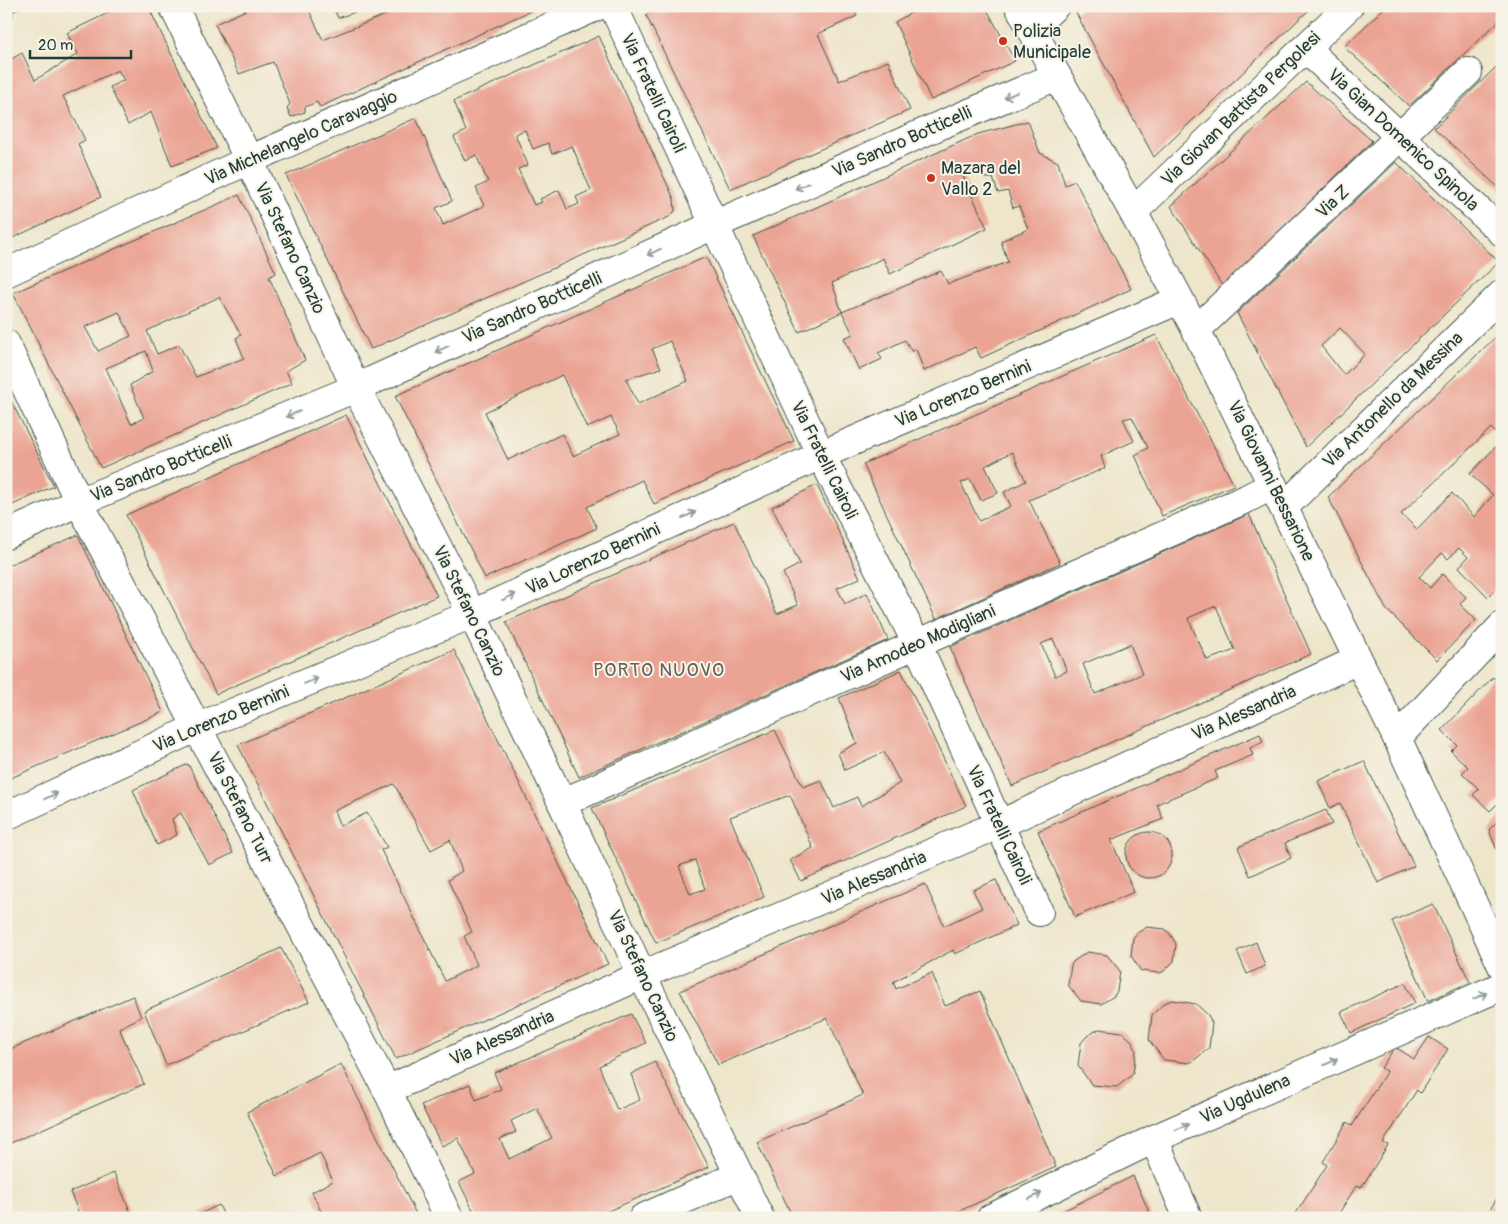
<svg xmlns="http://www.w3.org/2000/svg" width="1508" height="1224" font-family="Pangolin,sans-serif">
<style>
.building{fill:#eba494;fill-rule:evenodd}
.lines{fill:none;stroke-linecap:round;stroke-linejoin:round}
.minor-casing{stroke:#3e564b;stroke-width:30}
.tertiary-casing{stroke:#3e564b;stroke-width:30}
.minor{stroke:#fff;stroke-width:28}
.tertiary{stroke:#fff;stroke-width:28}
.oneway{stroke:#8f9e9a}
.poi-dot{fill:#c8321e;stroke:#f7f3e8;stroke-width:2}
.labels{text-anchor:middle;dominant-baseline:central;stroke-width:4;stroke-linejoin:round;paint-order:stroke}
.poi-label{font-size:18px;fill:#1f3d34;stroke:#f7f3e8;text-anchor:start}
.street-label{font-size:18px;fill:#1f3d34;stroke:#f7f3e8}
.neighbourhood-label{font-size:19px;letter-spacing:1px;fill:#666156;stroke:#f7f3e8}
</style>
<rect width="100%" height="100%" fill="#f7f3e8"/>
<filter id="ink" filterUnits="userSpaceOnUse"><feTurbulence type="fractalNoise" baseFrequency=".02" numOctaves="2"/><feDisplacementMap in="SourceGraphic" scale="10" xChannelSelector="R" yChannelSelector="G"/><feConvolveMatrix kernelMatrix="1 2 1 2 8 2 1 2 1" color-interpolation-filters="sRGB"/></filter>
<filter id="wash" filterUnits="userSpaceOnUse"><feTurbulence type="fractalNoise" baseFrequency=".0096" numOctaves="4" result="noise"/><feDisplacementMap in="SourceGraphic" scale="20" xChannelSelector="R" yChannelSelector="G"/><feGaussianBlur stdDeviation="1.12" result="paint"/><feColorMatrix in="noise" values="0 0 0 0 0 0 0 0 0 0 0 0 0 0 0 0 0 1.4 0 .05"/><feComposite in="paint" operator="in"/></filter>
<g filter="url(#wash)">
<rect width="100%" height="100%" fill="#eee6cb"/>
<g id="blocks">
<g class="building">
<polygon points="6,6 24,6 12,12 13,17 6,20"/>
<polygon points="106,6 148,6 217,148 172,166 151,112 128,125 110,87 124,80 118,70 63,96 85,140 78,144 101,197 6,241 6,62 22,53 35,80 78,54 67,33 108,13"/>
<polygon points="255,6 307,6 323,40 388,14 385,6 541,6 320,107 317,102 305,107 305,112 291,117 287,108 290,104 273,62 239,74 215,24"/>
<polygon points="333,6 356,6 358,11 338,18"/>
<polygon points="665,6 852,6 857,16 818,34 839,81 888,61 910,110 730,189 646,15"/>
<polygon points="923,6 985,6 1015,61 931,100 895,22"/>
<polygon points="1083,6 1313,6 1154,157 1076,13"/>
<polygon points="1386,6 1502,6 1502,18 1409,106 1344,47"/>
<path d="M599 36 674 199 675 211 669 217 371 349 286 175 416 118 452 201 436 208 443 225 484 206 476 188 488 182 476 155 465 161 454 137 466 131 454 101ZM525 130 533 149 548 143 552 154 572 146 591 190 576 197 579 204 567 209 559 190 540 199 542 202 534 205 518 169 528 165 515 134Z"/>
<polygon points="1496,67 1502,73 1502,191 1434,128"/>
<polygon points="1306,82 1372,141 1223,287 1171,206"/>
<polygon points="1028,121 1040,153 1058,162 1065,185 1075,181 1131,289 981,358 975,347 924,371 916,349 912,352 905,340 878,353 882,359 859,370 844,338 853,334 842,312 941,271 948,284 1008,262 1001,241 1028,229 1019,206 1013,208 1008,191 998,193 993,178 984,178 982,169 962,174 987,228 890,274 883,258 832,283 842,312 799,332 753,236 978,134"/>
<path d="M1396 162 1499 262 1306 447 1237 313ZM1340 328 1365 354 1344 375 1321 346Z"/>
<path d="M239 195 276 273 269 277 305 360 286 371 292 383 101 468 13 293ZM219 297 241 335 236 338 244 358 196 377 179 345 157 354 147 331ZM119 312 131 336 98 351 85 327ZM146 351 153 371 130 385 144 418 131 424 106 368Z"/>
<path d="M706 257 794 441 654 504 642 480 587 507 597 528 485 578 395 396ZM670 341 688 381 638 404 626 379 661 368 652 349ZM562 375 587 428 611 417 620 434 573 456 562 434 508 460 485 412Z"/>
<polygon points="1502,331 1502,440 1491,428 1401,514 1417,529 1452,493 1474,517 1493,495 1470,474 1502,440 1502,583 1488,597 1459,567 1468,557 1459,548 1448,559 1442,553 1419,577 1430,588 1442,574 1466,597 1460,604 1476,620 1437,660 1386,609 1328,497"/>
<path d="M1156 335 1234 485 1162 516 1135 455 1148 448 1132 417 1123 419 1134 441 1101 456 1105 468 1029 500 1060 563 936 619 863 464ZM1012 452 1026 481 1004 492 1011 506 979 521 961 483 970 479 981 500 998 493 985 466Z"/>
<polygon points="6,391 54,486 6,508"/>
<polygon points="346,415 437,596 216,694 126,515"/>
<polygon points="817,485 860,578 837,588 845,604 867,593 888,640 579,777 506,622 734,522 777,614 798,605 783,573 800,564 772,507"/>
<path d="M1249 514 1311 654 1012 786 950 647ZM1216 606 1235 650 1207 660 1188 618ZM1053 639 1067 671 1055 676 1041 644ZM1130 644 1142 674 1095 694 1083 664Z"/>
<polygon points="78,535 163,712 6,780 6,566"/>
<path d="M454 650 608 964 396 1059 238 745ZM394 784 431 850 450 840 462 871 448 880 472 932 464 936 477 965 445 981 381 850 387 847 367 813 340 826 334 811Z"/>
<path d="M901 670 966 806 801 881 790 860 813 848 790 795 730 817 764 897 656 943 592 808 775 730 803 787 821 780 834 808 857 797 861 806 900 783 884 752 845 770 838 753 857 743 839 698ZM695 860 705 889 690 894 679 866Z"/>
<polygon points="1493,677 1502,685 1502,712 1500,714 1502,716 1502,799 1490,811 1473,795 1479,789 1462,773 1468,767 1451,751 1457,745 1442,730"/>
<polygon points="1260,734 1263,742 1250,748 1253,755 1215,771 1218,778 1157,804 1163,819 1111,840 1134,892 1075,917 1038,831"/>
<polygon points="1364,761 1414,866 1378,883 1340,803 1330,808 1318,781"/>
<polygon points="188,764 233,853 209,865 181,813 172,819 177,835 157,845 133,790"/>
<polygon points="1326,810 1332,824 1285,843 1291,858 1250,876 1238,847"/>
<polygon points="1502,816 1502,849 1498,853 1489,830"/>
<circle cx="1149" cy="855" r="23"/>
<polygon points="996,880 1017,925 955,954 953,950 893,982 896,989 932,973 945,1006 980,991 1056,1167 944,1218 793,1218 757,1142 863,1095 827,1018 718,1065 680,991 925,884 944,926 982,908 973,890"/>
<polygon points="1433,904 1470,982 1428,1001 1392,921"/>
<polygon points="1147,927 1165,929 1170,934 1176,944 1174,961 1164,971 1160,973 1141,971 1131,956 1133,938 1137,933"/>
<polygon points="1256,942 1265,966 1247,974 1237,951"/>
<polygon points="281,948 309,1002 166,1065 144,1011"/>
<polygon points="1087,952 1107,955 1120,971 1117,991 1114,996 1101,1004 1081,1001 1068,985 1071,965 1074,961"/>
<polygon points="1405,983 1415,1003 1351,1033 1341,1012"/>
<polygon points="133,996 141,1017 119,1028 144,1084 6,1145 6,1051"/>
<polygon points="1172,1000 1196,1004 1208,1015 1212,1023 1209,1048 1193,1061 1189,1063 1164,1060 1149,1040 1152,1015 1164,1003"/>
<path d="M631 1014 646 1043 599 1066 617 1110 640 1100 631 1074 655 1062 709 1167 592 1218H477L459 1182 475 1174 458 1138 442 1146 421 1105 470 1084 476 1100 501 1089 494 1073ZM537 1108 552 1138 509 1159 500 1139 516 1132 511 1121Z"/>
<polygon points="1099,1029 1122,1032 1132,1041 1136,1051 1133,1074 1117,1087 1092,1085 1078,1066 1081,1043 1087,1036"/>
<polygon points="1429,1037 1448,1049 1420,1093 1417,1090 1383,1143 1388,1145 1361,1188 1356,1186 1336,1218 1293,1218 1327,1165 1323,1162 1347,1122 1352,1126 1387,1071 1381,1068 1395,1047 1414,1059"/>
<polygon points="341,1064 418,1218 324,1218 312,1192 333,1181 320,1153 277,1176 247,1112"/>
<polygon points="114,1173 133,1218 81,1218 70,1192"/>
<polygon points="1133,1176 1152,1218 1049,1218"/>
<polygon points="1502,1190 1502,1218 1485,1218"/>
<polygon points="219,1205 225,1218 191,1218"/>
</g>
</g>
</g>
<g filter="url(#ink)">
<use href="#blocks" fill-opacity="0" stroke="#3e564b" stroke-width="1"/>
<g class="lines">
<defs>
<g id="minor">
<polyline points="173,6 249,160 356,388 472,614 562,803 642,975 760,1218"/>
<polyline points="613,6 821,455 917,644 1039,912"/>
<polyline points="1031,29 1055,6"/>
<polyline points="1305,48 1502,232"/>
<polyline points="1133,212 1349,6"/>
<polyline points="6,273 249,160 598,6"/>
<polyline points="1196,330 1468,72"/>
<polyline points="6,344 79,502 387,1090 449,1218"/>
<polyline points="1284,507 1502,294"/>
<polyline points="6,535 79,502 356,388 714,225 943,124 1057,76"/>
<polyline points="1397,738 1502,626"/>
<polyline points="562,803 917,644 1246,499 1273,485"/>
<polyline points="6,816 198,727 472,614 821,455 1179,300"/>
<polyline points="387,1090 642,975 998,825 1358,660"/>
<polyline points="1154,1139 1188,1218"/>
<polyline points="643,1218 739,1175"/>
<polyline points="991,1218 1154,1139 1502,986"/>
</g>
<polyline id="tertiary" points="1019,6 1057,76 1133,212 1196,330 1397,738 1502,966"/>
</defs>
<use href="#minor" class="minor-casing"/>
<use href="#tertiary" class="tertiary-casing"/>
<use href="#minor" class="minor"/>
<use href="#tertiary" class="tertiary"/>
</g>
<defs><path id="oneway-shaft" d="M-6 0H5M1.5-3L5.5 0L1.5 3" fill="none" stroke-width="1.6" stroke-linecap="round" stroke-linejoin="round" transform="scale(1.25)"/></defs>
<g class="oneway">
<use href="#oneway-shaft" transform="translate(1011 95) rotate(157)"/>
<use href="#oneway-shaft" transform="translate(802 186) rotate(156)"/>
<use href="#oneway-shaft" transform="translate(654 252) rotate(156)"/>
<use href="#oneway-shaft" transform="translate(442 349) rotate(156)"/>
<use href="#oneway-shaft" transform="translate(293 414) rotate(158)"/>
<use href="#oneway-shaft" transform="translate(689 515) rotate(-25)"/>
<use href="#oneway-shaft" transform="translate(509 597) rotate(-25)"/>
<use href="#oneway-shaft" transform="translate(311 681) rotate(-22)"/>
<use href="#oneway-shaft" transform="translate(51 796) rotate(-25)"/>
<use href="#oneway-shaft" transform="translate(1480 996) rotate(-24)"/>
<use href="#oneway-shaft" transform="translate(1331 1062) rotate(-24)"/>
<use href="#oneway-shaft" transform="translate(1182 1127) rotate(-24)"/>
<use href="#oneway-shaft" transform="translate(1035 1196) rotate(-26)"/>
</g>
</g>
<g class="poi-dot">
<circle cx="1003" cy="41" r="5"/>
<circle cx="931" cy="178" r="5"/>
</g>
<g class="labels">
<g class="poi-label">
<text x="1013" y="31">Polizia<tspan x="1013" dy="21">Municipale</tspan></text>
<text x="941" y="168">Mazara del<tspan x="941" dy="21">Vallo 2</tspan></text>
</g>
<g class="street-label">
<text transform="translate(653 93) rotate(65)">Via Fratelli Cairoli</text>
<text transform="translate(1241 109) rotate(-44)">Via Giovan Battista Pergolesi</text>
<text transform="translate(301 138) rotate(-24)">Via Michelangelo Caravaggio</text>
<text transform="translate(1403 140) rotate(43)">Via Gian Domenico Spinola</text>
<text transform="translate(902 142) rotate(-24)">Via Sandro Botticelli</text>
<text transform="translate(1333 202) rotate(-43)">Via Z</text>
<text transform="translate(290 248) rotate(65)">Via Stefano Canzio</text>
<text transform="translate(532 308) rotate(-24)">Via Sandro Botticelli</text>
<text transform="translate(963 394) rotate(-23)">Via Lorenzo Bernini</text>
<text transform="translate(1393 400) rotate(-44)">Via Antonello da Messina</text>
<text transform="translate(824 460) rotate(64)">Via Fratelli Cairoli</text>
<text transform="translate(161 469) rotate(-22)">Via Sandro Botticelli</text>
<text transform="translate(1271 481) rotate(64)">Via Giovanni Bessarione</text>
<text transform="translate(593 559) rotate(-25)">Via Lorenzo Bernini</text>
<text transform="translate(469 611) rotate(64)">Via Stefano Canzio</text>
<text transform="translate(918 644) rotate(-24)">Via Amodeo Modigliani</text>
<text transform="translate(1244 713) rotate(-24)">Via Alessandria</text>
<text transform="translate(221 719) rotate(-23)">Via Lorenzo Bernini</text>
<text transform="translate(240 808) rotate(63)">Via Stefano Turr</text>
<text transform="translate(999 825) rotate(65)">Via Fratelli Cairoli</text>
<text transform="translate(874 878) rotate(-23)">Via Alessandria</text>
<text transform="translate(643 976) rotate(65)">Via Stefano Canzio</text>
<text transform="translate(502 1038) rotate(-24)">Via Alessandria</text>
<text transform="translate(1245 1099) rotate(-24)">Via Ugdulena</text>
</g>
<g class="neighbourhood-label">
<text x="659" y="670">PORTO NUOVO</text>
</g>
</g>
<rect width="1508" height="1224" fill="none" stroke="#f7f3e8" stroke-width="25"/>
<path d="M30 50v8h101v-8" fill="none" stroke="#1f3d34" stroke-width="2.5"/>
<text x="38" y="50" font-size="15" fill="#1f3d34" stroke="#f7f3e8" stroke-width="4" paint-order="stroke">20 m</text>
</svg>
